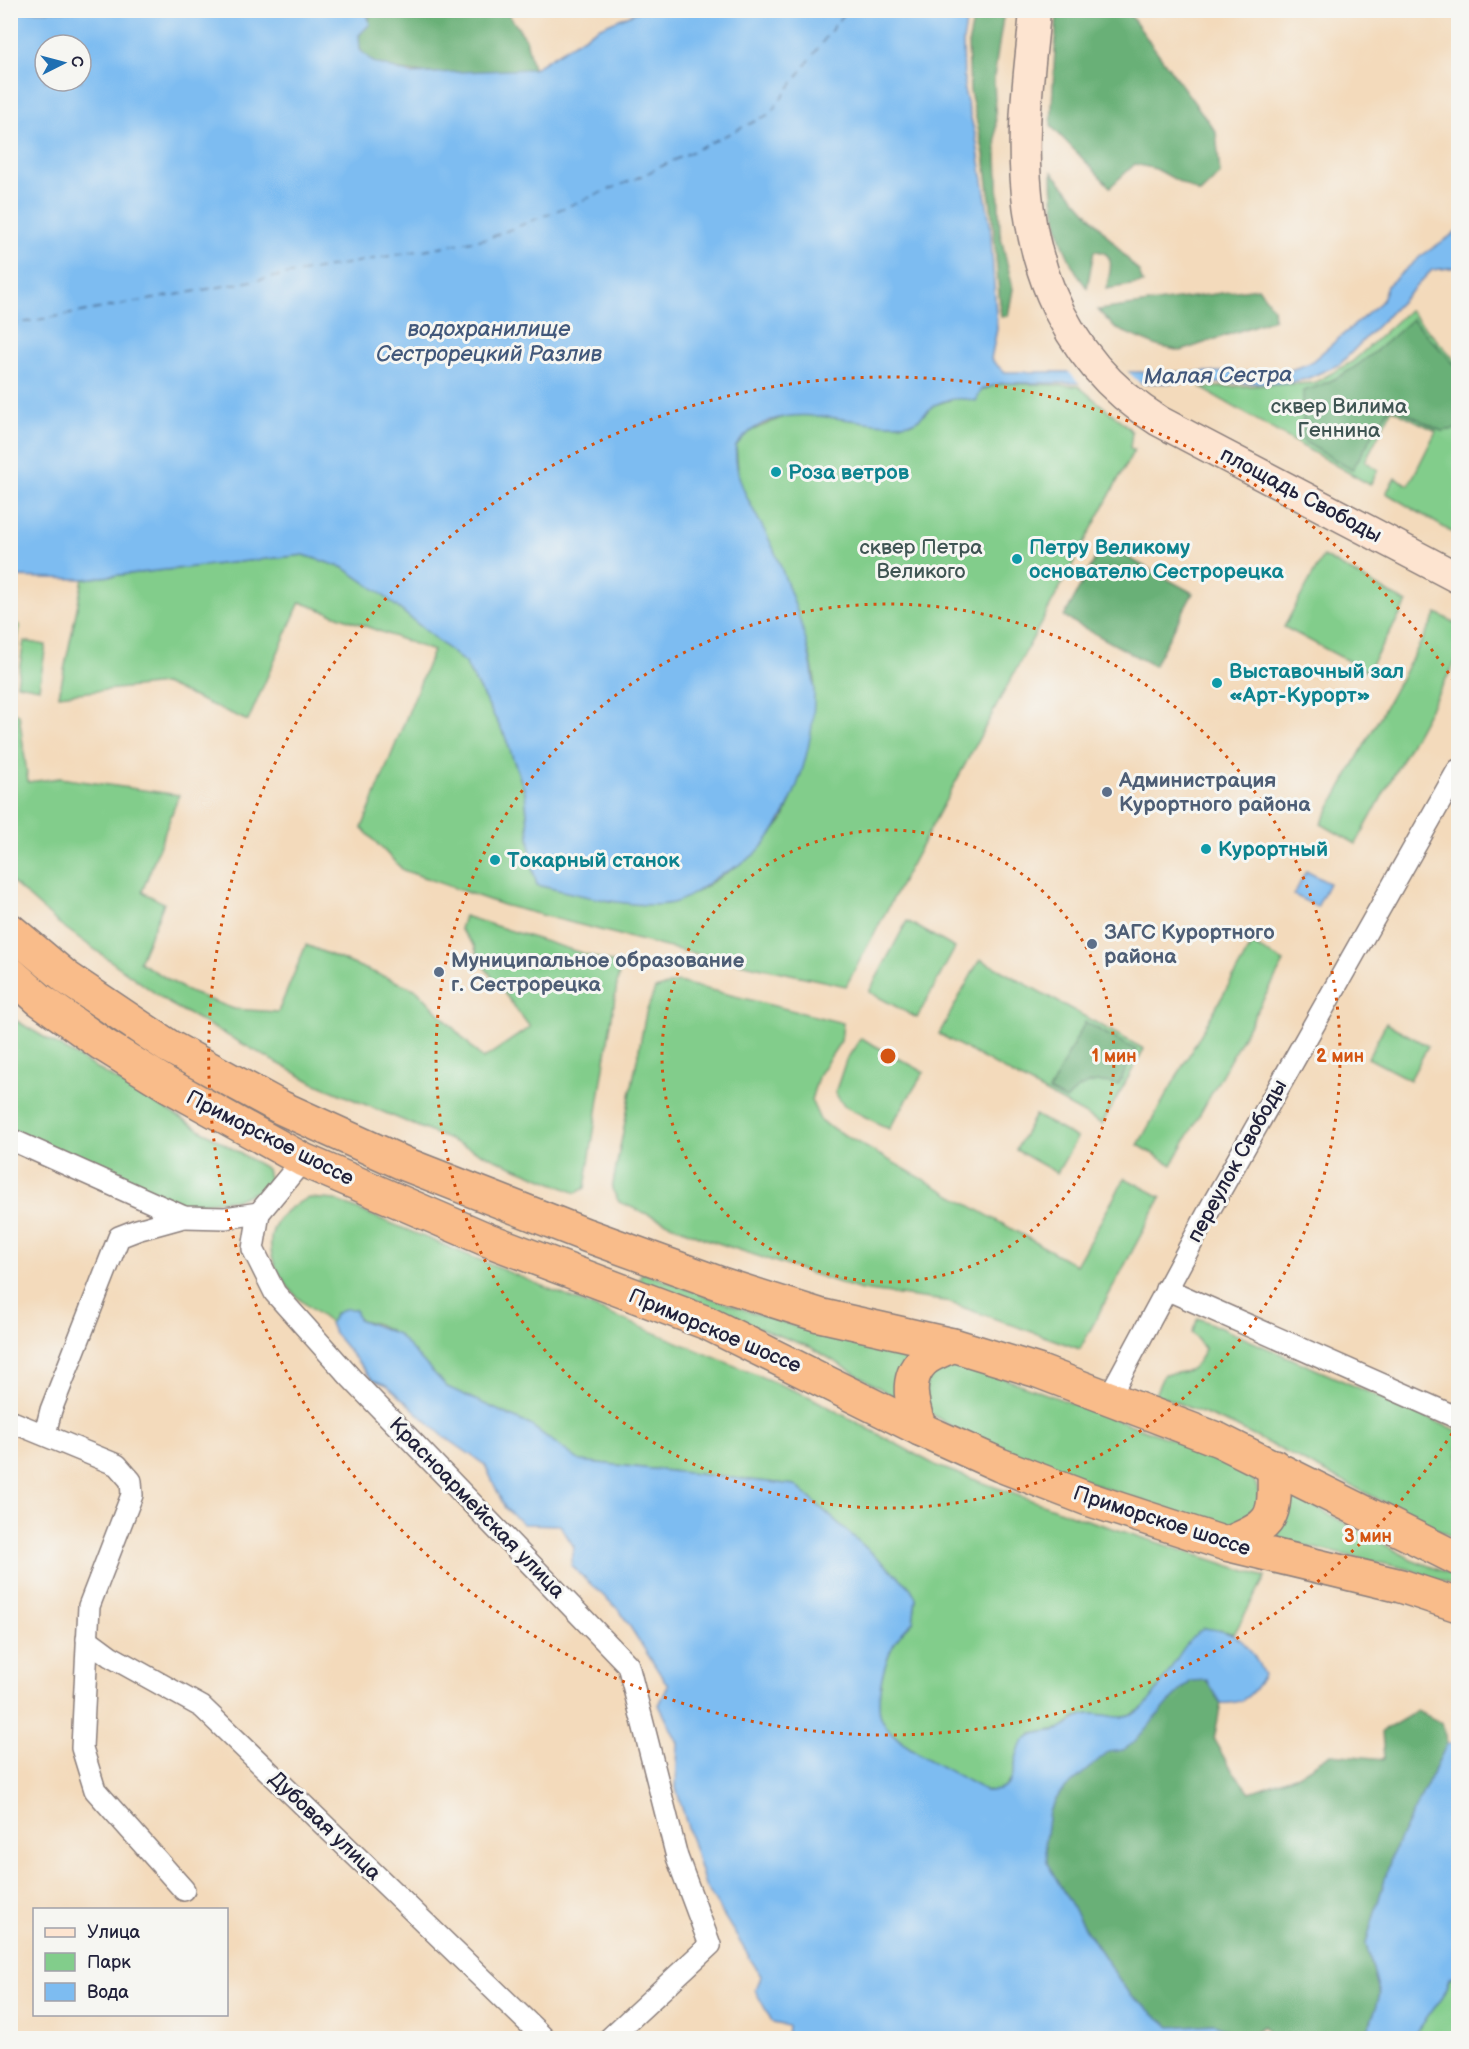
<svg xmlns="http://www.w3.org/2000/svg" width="1469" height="2049" font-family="'Balsamiq Sans',sans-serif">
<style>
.green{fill:#82cd8b;stroke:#527863;stroke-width:1.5}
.forest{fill:#69b077;stroke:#466959;stroke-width:1.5}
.water{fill:#7dbcf1;stroke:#506f96;stroke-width:1.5;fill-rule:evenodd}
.pier{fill:#f3dabb}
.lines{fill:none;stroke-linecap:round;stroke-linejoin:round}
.ferry{stroke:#42587b;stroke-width:1.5;stroke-dasharray:8 6;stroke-linecap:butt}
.minor-casing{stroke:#8a7e7b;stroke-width:24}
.secondary-casing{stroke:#8a7e7b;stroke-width:33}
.trunk-casing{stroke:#8a7e7b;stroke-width:36}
.minor{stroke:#fff;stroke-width:21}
.secondary{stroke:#fde4d0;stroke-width:30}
.trunk{stroke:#f9bc8a;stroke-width:33}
.ring{fill:none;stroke:#d45411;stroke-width:3;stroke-dasharray:3 6}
.culture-dot{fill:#0f9aa8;stroke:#f6f6f2;stroke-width:2}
.service-dot{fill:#5c6f8a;stroke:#f6f6f2;stroke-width:2}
.labels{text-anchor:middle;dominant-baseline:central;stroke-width:6;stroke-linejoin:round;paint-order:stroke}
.park-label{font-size:21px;fill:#3f5553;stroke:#f6f6f2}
.culture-label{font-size:21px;font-weight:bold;fill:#0d838f;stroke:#f6f6f2;text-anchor:start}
.street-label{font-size:21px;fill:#22223b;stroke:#f6f6f2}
.service-label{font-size:21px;font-weight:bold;fill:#4e5e75;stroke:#f6f6f2;text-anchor:start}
.water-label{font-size:22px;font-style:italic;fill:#42587b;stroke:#f6f6f2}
.centre{fill:#d45411;stroke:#f6f6f2;stroke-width:3}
.ring-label{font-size:18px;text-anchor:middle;font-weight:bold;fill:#d45411;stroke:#f6f6f2;stroke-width:6;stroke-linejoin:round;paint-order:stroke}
</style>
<rect width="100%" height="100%" fill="#f6f6f2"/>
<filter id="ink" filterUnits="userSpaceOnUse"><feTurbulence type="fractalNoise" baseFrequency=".0167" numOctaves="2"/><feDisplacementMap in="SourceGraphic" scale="12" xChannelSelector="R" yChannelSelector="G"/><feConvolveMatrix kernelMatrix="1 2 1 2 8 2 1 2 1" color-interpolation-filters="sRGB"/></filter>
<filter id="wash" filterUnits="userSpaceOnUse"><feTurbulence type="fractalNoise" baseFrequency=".008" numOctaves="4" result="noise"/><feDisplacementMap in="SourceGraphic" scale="24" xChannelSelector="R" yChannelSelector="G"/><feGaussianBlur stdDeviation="1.35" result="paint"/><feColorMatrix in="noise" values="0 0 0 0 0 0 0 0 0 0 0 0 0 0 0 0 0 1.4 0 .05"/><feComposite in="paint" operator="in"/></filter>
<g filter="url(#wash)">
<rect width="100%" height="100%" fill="#f3dabb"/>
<g class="green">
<polygon points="1409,310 1458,363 1458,536 1386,493 1395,478 1409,485 1436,431 1392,409 1365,461 1378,470 1370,485 1201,388 1314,383 1352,362"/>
<polygon points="1003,383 1078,386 1127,426 1132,432 1130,448 1134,450 846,986 666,947 503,905 403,870 362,828 433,651 300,602 248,721 164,684 59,695 83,579 304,555 344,568 379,592 465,663 505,736 525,792 532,867 537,885 610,901 661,904 676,902 698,891 754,855 783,820 796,787 815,680 810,655 774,552 739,483 736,446 746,433 783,417 801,414 892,424 913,423 934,405"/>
<polygon points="1323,556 1407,603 1367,671 1284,627"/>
<polygon points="1437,613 1458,625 1458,657 1356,844 1321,824"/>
<polygon points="11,623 20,625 11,680 10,623"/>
<polygon points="24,641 46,645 39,688 17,684"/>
<polygon points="11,712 19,714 28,782 60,778 179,795 142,892 164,903 139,962 189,992 234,1009 278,1012 306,945 417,990 483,1059 530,1027 479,960 474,945 460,929 464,916 620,965 585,1188 576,1193 314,1083 170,1004 57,922 11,881"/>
<polygon points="907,921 955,948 917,1018 869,992"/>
<polygon points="1252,944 1284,962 1172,1165 1138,1145"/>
<polygon points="980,959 1144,1049 1102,1124 939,1034"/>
<polygon points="678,982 843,1023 841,1041 819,1074 811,1100 821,1122 1076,1265 1125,1178 1161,1197 1080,1349 945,1301 861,1290 703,1238 619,1202 612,1189 646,1013 655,989"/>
<polygon points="10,1017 267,1169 270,1182 265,1188 238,1199 181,1205 11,1129"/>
<polygon points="1386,1023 1428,1046 1410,1080 1368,1058"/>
<polygon points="861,1038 924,1072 889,1129 844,1106 835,1093 846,1060"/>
<polygon points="1035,1115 1077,1138 1057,1173 1016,1150"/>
<path d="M309 1198 335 1200 810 1397 937 1466 1078 1517 1265 1577 1234 1634 1221 1630 1143 1708 1132 1715 1120 1718 1089 1714 1074 1718 1064 1728 1032 1734 1015 1763V1774L1005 1787 997 1792 986 1791C959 1774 888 1746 880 1714 878 1704 880 1687 882 1677 888 1653 894 1638 913 1622L916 1598 910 1587 795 1485 580 1461 530 1425 447 1387 397 1334 377 1324 335 1313 330 1323C319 1314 307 1306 297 1297 262 1261 258 1218 309 1198Z"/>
<polygon points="642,1272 748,1311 817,1333 913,1352 896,1398 812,1348 638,1282"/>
<path d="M1198 1318 1458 1431V1540L1232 1425 1155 1394 1164 1374C1188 1373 1195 1371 1205 1349L1192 1333Z"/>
<path d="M948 1364H964L1214 1455C1245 1471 1265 1475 1257 1515L1232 1527 1212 1525 1096 1485 958 1431 927 1411C925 1386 921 1375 948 1364Z"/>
<polygon points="1288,1492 1411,1559 1458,1577 1458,1587 1408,1569 1268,1538"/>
<path d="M1458 1974V2038H1413C1425 2018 1443 2002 1449 1978Z"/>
</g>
<g class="forest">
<path d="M366 11H443L455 17 471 15 475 11H506L526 39 533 69C502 71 367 86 359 46 356 35 365 25 370 17Z"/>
<polygon points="975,11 1004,11 994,77 1000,233 1013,289 1008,316 1001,317 993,221 984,154 970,91 968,45"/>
<polygon points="1057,11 1127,11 1216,132 1220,174 1200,193 1156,169 1135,164 1110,187 1051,126"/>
<path d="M1052 172 1139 272 1143 283 1106 289C1110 273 1118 251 1094 251L1087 288C1060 254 1052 214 1052 172Z"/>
<polygon points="1258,288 1273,308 1274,319 1181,351 1157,346 1115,328 1098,310"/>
<path d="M1412 319 1458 368V429L1441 431 1391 405 1352 470 1303 441V391C1350 378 1376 351 1412 319Z"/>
<polygon points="1103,544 1193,593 1154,666 1064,617"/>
<path d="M1085 1022 1136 1050 1118 1085C1097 1078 1081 1083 1066 1100L1049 1091Z"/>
<path d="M1199 1679C1213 1681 1213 1693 1221 1703L1214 1740 1229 1766 1250 1792 1298 1775 1331 1754 1384 1759 1382 1732 1417 1711 1442 1723 1447 1744 1392 1855 1366 1943 1380 1995 1367 2034 1362 2038H1273L1264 2026 1244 2038 1215 2024 1171 2027 1129 1994 1085 1929 1047 1863 1045 1840 1049 1811 1060 1793 1108 1751 1123 1750 1172 1699 1191 1681Z"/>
</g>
<g class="water">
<path d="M11 11H366L370 24 359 35 360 50 373 62 411 74 533 69 598 28 639 11H968L963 41 964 90 976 138 990 223 997 329 991 359 1004 372H1285L1310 363 1381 302 1387 286 1421 256 1458 231V267L1432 270 1340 364 1306 379 1287 383H1003L982 389 976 401C963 397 944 398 932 407 925 412 919 422 910 423 853 431 779 389 736 446 733 487 759 515 774 550 787 582 803 624 810 658 824 718 800 808 757 852 745 864 725 871 711 881 700 889 689 898 676 902 644 912 570 893 537 885L532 867 525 792 505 736 465 663 379 592 344 568 304 555 83 579 11 577ZM45 45H81V81H45Z"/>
<polygon points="1306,871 1329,883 1317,907 1294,895"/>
<path d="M344 1309H355L358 1319 397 1334 447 1387 530 1425 580 1461 795 1485 910 1587 916 1598 913 1622C894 1638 888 1653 882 1677 880 1687 878 1704 880 1714 888 1746 959 1774 986 1791 1025 1793 1007 1758 1025 1740 1035 1729 1051 1734 1063 1728 1074 1723 1076 1715 1091 1714 1105 1713 1118 1721 1132 1715 1159 1704 1174 1648 1203 1628 1239 1631 1250 1644 1264 1675 1253 1694 1244 1705 1221 1703L1207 1680 1191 1681 1172 1699 1135 1742 1123 1750 1108 1752 1060 1793 1049 1811 1045 1840 1047 1863 1085 1929 1129 1994 1171 2027 1215 2024 1244 2038H787L788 2026 773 2023 755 1990 761 1976 705 1885 676 1788 678 1743 659 1705 668 1686 620 1611 571 1566 574 1547 560 1525 523 1524 505 1508 485 1465 442 1435 387 1385 373 1380 334 1333 330 1323 335 1314Z"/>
<path d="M1458 1743V1974L1449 1978C1443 2002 1425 2018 1413 2038H1362L1367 2034 1380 1995 1366 1943 1392 1855 1447 1744Z"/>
</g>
<polygon class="pier" points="1065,368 1124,368 1143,386 1082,386"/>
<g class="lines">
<polyline class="ferry" points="10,325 489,238 635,179 770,114 846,10"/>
</g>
</g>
<g filter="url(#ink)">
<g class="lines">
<defs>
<g id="minor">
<polyline points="10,1139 184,1217 225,1218 259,1213 253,1249 275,1293 351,1378 628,1665 677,1857 710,1945 610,2038"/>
<polyline points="259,1213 303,1160"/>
<polyline points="1166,1289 1458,1418"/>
<polyline points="1109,1397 1211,1207 1458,770"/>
<polyline points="10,1421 117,1465 131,1481 132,1495 89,1606 82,1748 95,1790 184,1890"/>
<polyline points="45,1434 51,1410 119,1237 137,1230 184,1217"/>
<polyline points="87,1639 110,1656 202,1707 544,2038"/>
</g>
<path id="secondary" d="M1035 10C1032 50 1026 89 1025 129 1021 246 1055 356 1159 421L1458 578"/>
<g id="trunk">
<polyline points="10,930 67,978 168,1046 282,1108 405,1164 586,1235 721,1284 819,1315 953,1345 1038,1371 1219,1440 1458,1559"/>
<polyline points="10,973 39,999 102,1044 168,1085 303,1160 488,1240 707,1323 920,1429 1000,1465 1088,1499 1226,1544 1401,1586 1458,1605"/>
<path d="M920 1429C913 1407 903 1380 923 1361 930 1354 944 1350 953 1345"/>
<path d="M1226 1544C1276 1524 1275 1518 1274 1466"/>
</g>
</defs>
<use href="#minor" class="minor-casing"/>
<use href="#secondary" class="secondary-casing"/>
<use href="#trunk" class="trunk-casing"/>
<use href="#minor" class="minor"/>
<use href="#secondary" class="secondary"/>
<use href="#trunk" class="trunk"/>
</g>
</g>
<g class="ring">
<circle cx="888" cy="1056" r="226"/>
<circle cx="888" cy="1056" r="452"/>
<path d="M1457 1426A679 679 0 1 1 1457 686"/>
</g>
<g class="culture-dot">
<circle cx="776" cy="472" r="6"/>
<circle cx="1017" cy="559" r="6"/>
<circle cx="1217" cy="683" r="6"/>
<circle cx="1206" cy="849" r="6"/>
<circle cx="495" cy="860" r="6"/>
</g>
<g class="service-dot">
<circle cx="1107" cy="792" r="6"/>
<circle cx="1092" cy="944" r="6"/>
<circle cx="439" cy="972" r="6"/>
</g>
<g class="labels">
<g class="park-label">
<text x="1339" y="406">сквер Вилима<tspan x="1339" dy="24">Геннина</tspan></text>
<text x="921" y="547">сквер Петра<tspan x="921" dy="24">Великого</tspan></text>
</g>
<g class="culture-label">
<text x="788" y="472">Роза ветров</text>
<text x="1029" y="547">Петру Великому<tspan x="1029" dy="24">основателю Сестрорецка</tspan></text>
<text x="1229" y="671">Выставочный зал<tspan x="1229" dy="24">«Арт-Курорт»</tspan></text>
<text x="1218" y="849">Курортный</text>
<text x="507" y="860">Токарный станок</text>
</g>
<g class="street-label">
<text transform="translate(1301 495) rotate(28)">площадь Свободы</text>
<text transform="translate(270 1138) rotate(27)">Приморское шоссе</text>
<text transform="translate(1237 1161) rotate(-61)">переулок Свободы</text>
<text transform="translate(715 1331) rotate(23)">Приморское шоссе</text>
<text transform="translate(477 1508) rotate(46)">Красноармейская улица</text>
<text transform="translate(1162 1521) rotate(18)">Приморское шоссе</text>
<text transform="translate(325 1826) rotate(44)">Дубовая улица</text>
</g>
<g class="service-label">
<text x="1119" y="780">Администрация<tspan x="1119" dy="24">Курортного района</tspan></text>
<text x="1104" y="932">ЗАГС Курортного<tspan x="1104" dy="24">района</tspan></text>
<text x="451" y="960">Муниципальное образование<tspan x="451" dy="24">г. Сестрорецка</tspan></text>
</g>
<g class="water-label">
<text x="489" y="329">водохранилище<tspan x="489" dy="25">Сестрорецкий Разлив</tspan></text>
<text transform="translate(1218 376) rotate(-1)">Малая Сестра</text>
</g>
</g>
<circle cx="888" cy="1056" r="9" class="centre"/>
<g class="ring-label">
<text x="1114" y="1062">1 мин</text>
<text x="1340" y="1062">2 мин</text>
<text x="1368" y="1542">3 мин</text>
</g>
<rect width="1469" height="2049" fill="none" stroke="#f6f6f2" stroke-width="36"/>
<rect x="33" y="1908" width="195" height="108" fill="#f6f6f2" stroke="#a1a1a9" stroke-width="1.5"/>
<rect x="45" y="1928" width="30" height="9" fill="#fde4d0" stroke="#a1a1a9" stroke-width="1.5"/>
<text x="87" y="1938" font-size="18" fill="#22223b">Улица</text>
<rect x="45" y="1953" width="30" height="18" fill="#82cd8b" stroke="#a1a1a9" stroke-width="1.5"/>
<text x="87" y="1968" font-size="18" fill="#22223b">Парк</text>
<rect x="45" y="1983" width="30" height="18" fill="#7dbcf1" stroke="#a1a1a9" stroke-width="1.5"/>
<text x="87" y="1998" font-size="18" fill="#22223b">Вода</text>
<g transform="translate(63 63) rotate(84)"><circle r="28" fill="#f6f6f2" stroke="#a1a1a9" stroke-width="1.5"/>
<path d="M0-4.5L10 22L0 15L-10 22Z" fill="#1f6fb2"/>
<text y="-9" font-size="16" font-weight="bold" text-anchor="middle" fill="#22223b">С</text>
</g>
</svg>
